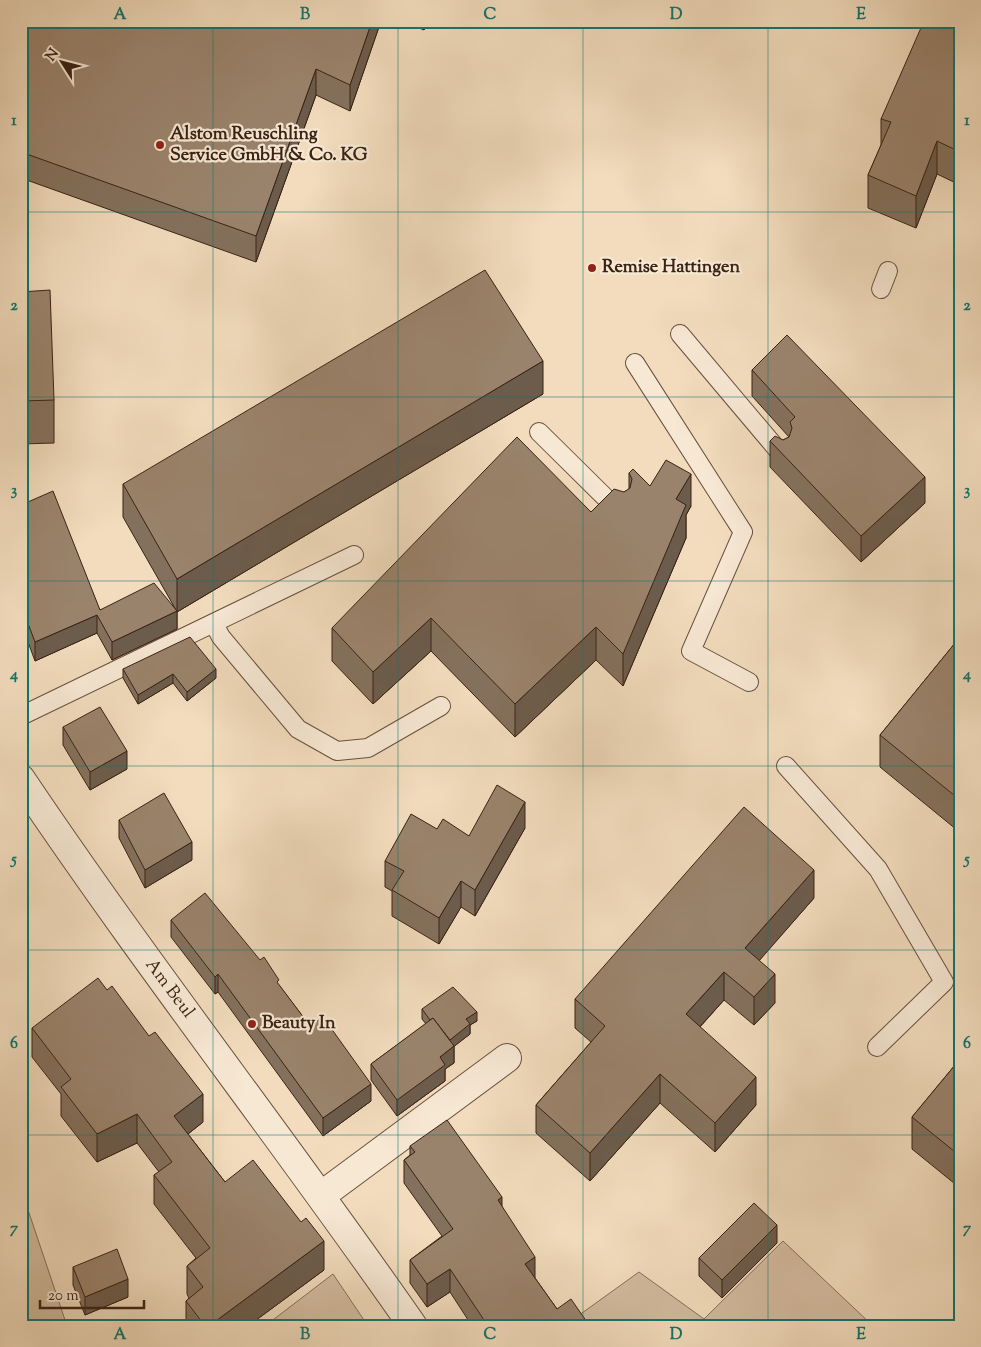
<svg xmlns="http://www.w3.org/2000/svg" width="981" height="1347" font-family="'Sorts Mill Goudy',serif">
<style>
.green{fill:#d3bca0;stroke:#866f5a}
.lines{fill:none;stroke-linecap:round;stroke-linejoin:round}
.lane-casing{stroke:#68503e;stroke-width:20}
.street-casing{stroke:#68503e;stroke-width:30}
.lane{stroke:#f7e8d4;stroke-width:18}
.street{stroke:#f7e8d4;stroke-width:28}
.wall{fill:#84715d;stroke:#3a2214}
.shaded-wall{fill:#6c5c4c;stroke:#3a2214}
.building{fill:#9a836c;stroke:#3a2214}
.grid{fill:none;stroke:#0f766e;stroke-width:1;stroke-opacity:0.55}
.poi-dot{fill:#8f2418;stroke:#f7e8d4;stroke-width:2}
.labels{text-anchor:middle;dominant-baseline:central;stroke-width:4.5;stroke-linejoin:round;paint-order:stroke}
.poi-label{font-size:18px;font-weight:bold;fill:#3a2214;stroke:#f7e8d4;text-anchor:start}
.street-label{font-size:18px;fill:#3a2214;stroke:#f7e8d4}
.neatline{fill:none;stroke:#0f766e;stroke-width:2}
.grid-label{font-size:16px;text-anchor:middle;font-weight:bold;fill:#0f766e}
</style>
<rect width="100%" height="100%" fill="#f2dcbd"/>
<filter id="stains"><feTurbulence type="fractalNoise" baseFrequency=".004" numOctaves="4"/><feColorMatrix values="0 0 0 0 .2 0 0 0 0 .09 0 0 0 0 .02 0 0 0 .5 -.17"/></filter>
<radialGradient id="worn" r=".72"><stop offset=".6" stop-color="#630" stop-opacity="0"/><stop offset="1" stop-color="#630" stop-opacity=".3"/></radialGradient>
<g class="green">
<polygon points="21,1189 67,1326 21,1326"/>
<polygon points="783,1241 873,1326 564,1326 639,1272 704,1319"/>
<polygon points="333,1274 368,1326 265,1326"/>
</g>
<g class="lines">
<defs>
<g id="lane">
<polyline points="881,289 888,271"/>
<polyline points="680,334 782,455"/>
<polyline points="635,363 743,532 691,651 749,682"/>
<polyline points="539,432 622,514"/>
<polyline points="214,624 221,637 298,729 337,751 368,748 441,706"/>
<polyline points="21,716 354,555"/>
<polyline points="786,766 878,869 944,982 877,1047"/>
</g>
<g id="street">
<path d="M21 779C146 965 285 1142 413 1326"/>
<polyline points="322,1195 507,1058"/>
</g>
</defs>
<use href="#lane" class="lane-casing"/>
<use href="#street" class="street-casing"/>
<use href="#lane" class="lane"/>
<use href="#street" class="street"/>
</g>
<g class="wall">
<polygon points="31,21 381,21 350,111 316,95 256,262 21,178 21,46"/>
<polygon points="402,21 427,21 424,30"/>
<polygon points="960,21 960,185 937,174 916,228 868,208 868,175 881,145 881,119"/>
<polygon points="21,292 54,400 54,443 21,444"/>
<polygon points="752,370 925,503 861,562 770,467 770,441 783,440 789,437 752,396"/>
<polygon points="543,394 177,612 177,611 177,629 112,660 97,633 35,661 21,623 21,505 100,610 176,610 123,517 123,484"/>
<polygon points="629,473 650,486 691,506 686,515 686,538 623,686 596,660 515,737 431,651 373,704 332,661 332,628 591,512 629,489"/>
<polygon points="960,637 960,841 957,838 957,830 880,767 880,735"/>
<polygon points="123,669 216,678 187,701 173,683 138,704 123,678"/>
<polygon points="63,727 127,769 90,790 63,745"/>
<polygon points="119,820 192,860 145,888 119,838"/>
<polygon points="525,828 475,916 461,907 439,944 392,916 392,891 385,887 385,861 437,829 469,836"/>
<polygon points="814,898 759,960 775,1003 754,1025 724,1000 700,1027 756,1105 715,1152 660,1103 590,1181 536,1133 536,1105 591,1042 575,1028 575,999"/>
<polygon points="171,920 279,985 310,1026 371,1101 323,1136 218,992 215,994 171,937"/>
<polygon points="422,1009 477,1021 470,1025 470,1034 454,1046 454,1063 445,1069 445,1081 397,1116 371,1080 371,1064 426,1024 422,1019"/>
<polygon points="32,1028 203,1122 188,1134 225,1182 324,1270 248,1326 186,1326 186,1301 189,1298 187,1294 187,1266 196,1258 154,1204 154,1175 159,1172 137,1143 97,1162 61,1116 61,1094 32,1057"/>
<polygon points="960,1059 960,1188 912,1149 912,1117"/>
<polygon points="410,1146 502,1207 535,1278 557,1309 589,1326 472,1326 450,1292 427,1307 410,1283 410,1260 442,1236 404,1183 404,1160 410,1155"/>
<polygon points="777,1243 722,1298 699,1276 699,1258"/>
<polygon points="73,1267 128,1297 85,1315 73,1285"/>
</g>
<g class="shaded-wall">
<polygon points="372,21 381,21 350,111 350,85"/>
<polygon points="424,21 427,21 424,30"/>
<polygon points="316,69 316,95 256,262 256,236"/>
<polygon points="937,141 937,174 916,228 916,196"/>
<polygon points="543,361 543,394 177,612 177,579"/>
<polygon points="691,474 691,506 686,515 686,538 623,686 623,654 676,499"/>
<polygon points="925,477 925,503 861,562 861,536"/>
<polygon points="177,611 177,629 112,660 112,642"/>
<polygon points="97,615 97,633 35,661 35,642"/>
<polygon points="431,618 431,651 373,704 373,672"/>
<polygon points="596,627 596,660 515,737 515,704"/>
<polygon points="216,669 216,678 187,701 187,692"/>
<polygon points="173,674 173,683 138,704 138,695"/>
<polygon points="127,751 127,769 90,790 90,772"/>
<polygon points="525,802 525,828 475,916 475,890"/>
<polygon points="192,842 192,860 145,888 145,870"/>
<polygon points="814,870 814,898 745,977 745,948"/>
<polygon points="461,881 461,907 439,944 439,918"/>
<polygon points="25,919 25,961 21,964 21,921"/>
<polygon points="724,972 724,1000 686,1042 686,1014"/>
<polygon points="218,974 218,992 215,994 215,977"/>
<polygon points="775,974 775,1003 754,1025 754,997"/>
<polygon points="477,1012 477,1021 470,1025 470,1034 447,1052 447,1042 466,1019"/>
<polygon points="454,1046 454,1063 445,1069 445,1081 397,1116 397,1100 440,1057"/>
<polygon points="660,1074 660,1103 590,1181 590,1153"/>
<polygon points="756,1077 756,1105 715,1152 715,1123"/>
<polygon points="371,1084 371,1101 323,1136 323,1118"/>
<polygon points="203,1094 203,1122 174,1145 174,1116"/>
<polygon points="137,1114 137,1143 97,1162 97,1134"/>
<polygon points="502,1197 502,1220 498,1200"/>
<polygon points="777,1225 777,1243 722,1298 722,1280"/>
<polygon points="324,1241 324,1270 248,1326 209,1326"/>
<polygon points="535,1257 535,1280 525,1264"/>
<polygon points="450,1269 450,1292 427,1307 427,1284"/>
<polygon points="128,1279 128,1297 85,1315 85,1297"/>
</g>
<g class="building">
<polygon points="31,21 372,21 350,85 316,69 256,236 21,152 21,46"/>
<polygon points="924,21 960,21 960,152 937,141 916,196 868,175 891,122 881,119"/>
<polygon points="485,270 543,361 177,579 123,484"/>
<polygon points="50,290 54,400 21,401 21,292"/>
<polygon points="787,335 925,477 861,536 770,441 775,436 783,440 789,437 792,428 790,422 795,417 752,370"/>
<polygon points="517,437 591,512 614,489 624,492 630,488 632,479 629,473 633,469 650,486 666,460 691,474 676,499 686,505 623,654 596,627 515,704 431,618 373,672 332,628"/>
<polygon points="53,491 100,610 154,583 177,611 112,642 97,615 35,642 21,605 21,505"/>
<polygon points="190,637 216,669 187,692 173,674 138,695 123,669"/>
<polygon points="960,637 960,800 880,735"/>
<polygon points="100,707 127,751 90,772 63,727"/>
<polygon points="497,785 525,802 475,890 461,881 439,918 392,890 404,871 385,861 411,814 437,829 443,819 469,836"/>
<polygon points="164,793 192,842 145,870 119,820"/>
<polygon points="960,803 960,809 957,806"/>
<polygon points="744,807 814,870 745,948 775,974 754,997 724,972 686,1014 756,1077 715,1123 660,1074 590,1153 536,1105 605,1026 575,999"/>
<polygon points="205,893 260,960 264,957 279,980 277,982 310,1026 323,1017 371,1084 323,1118 218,974 215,977 171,920"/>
<polygon points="21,914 25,919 21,921"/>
<polygon points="98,978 107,990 112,986 149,1036 155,1032 203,1094 174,1116 225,1182 253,1160 301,1222 306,1218 324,1241 209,1326 205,1326 186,1301 203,1287 187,1266 210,1248 154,1175 172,1162 137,1114 97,1134 61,1087 71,1079 32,1028"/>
<polygon points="453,987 477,1012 466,1019 470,1024 450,1040 433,1018 430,1020 422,1009"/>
<polygon points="433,1018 454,1046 440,1057 445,1065 397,1100 371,1064"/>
<polygon points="960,1059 960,1156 912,1117"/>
<polygon points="447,1120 502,1197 498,1200 535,1257 525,1264 557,1309 571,1299 589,1325 587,1326 488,1326 450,1269 427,1284 410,1260 453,1229 404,1160 415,1152 410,1146"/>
<polygon points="754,1203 777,1225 722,1280 699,1258"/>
<polygon points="117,1249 128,1279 85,1297 73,1267"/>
</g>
<path class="grid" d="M213 21V1326M398 21V1326M583 21V1326M768 21V1326M21 212H960M21 397H960M21 581H960M21 766H960M21 950H960M21 1135H960"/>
<g class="poi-dot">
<circle cx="160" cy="145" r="5"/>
<circle cx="592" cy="268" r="5"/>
<circle cx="252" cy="1024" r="5"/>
</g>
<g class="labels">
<g class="poi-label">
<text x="170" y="135">Alstom Reuschling<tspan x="170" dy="21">Service GmbH &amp; Co. KG</tspan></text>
<text x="602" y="268">Remise Hattingen</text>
<text x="262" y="1024">Beauty In</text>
</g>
<g class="street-label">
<text transform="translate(169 989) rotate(53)">Am Beul</text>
</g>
</g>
<rect width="981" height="1347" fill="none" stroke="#f2dcbd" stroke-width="55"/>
<g transform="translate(62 62) rotate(306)" stroke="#f7e8d4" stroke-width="4" paint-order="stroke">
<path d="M0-4L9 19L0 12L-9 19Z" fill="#3a2214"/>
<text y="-8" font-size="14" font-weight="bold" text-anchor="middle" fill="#3a2214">N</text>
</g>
<path d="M40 1300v8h104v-8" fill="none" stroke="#3a2214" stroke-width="2.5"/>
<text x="48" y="1300" font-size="15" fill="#3a2214" stroke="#f7e8d4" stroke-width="4" paint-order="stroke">20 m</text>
<rect x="28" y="28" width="926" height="1292" class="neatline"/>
<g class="grid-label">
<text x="120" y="19">A</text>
<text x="305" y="19">B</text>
<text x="490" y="19">C</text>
<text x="676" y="19">D</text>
<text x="861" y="19">E</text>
<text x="14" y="125">1</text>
<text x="967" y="125">1</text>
<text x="14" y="310">2</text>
<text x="967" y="310">2</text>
<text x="14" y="495">3</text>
<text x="967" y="495">3</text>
<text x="14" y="679">4</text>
<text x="967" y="679">4</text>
<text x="14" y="864">5</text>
<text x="967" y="864">5</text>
<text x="14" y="1048">6</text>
<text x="967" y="1048">6</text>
<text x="14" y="1233">7</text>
<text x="967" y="1233">7</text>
<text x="120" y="1339">A</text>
<text x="305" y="1339">B</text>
<text x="490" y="1339">C</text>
<text x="676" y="1339">D</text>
<text x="861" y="1339">E</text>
</g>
<rect width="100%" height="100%" filter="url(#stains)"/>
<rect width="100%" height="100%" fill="url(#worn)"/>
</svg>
